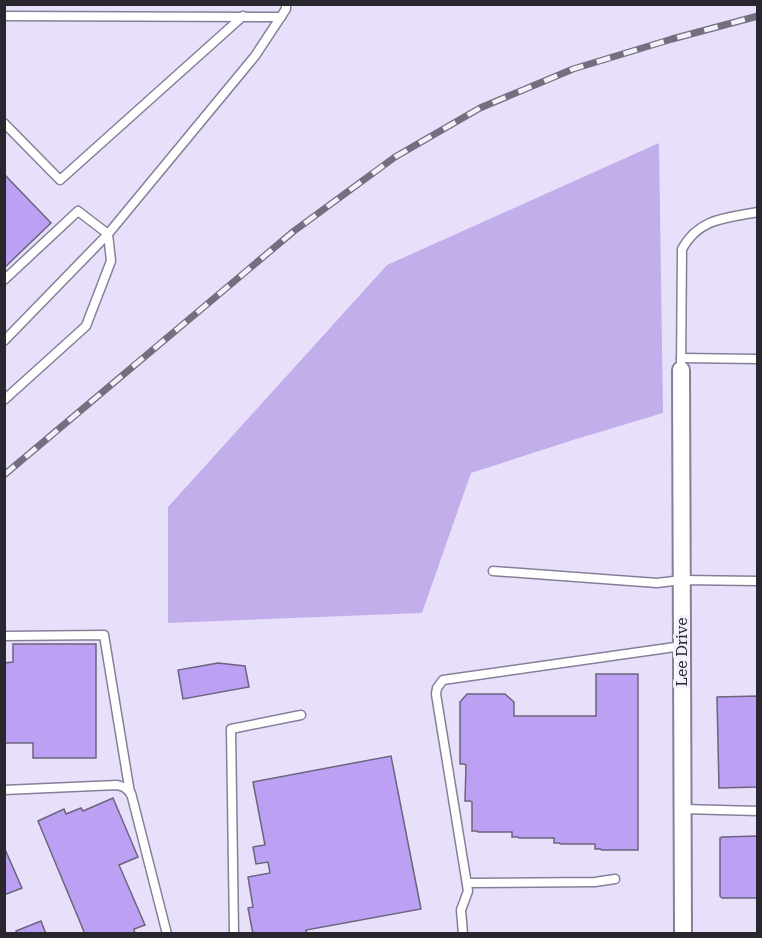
<svg xmlns="http://www.w3.org/2000/svg" width="762" height="938" font-family="'Roboto Serif',serif">
<style>
.green{fill:#c1aeea}
.building{fill:#bca0f3;stroke:#6b647c;stroke-width:1.5}
.lines{fill:none;stroke-linecap:round;stroke-linejoin:round}
.service-casing{stroke:#867f98;stroke-width:11}
.minor-casing{stroke:#867f98;stroke-width:20}
.service{stroke:#fff;stroke-width:8}
.minor{stroke:#fff;stroke-width:16}
.rail-casing{stroke:#746f7f;stroke-width:7}
.rail{stroke:#f3f0fb;stroke-width:4.5;stroke-dasharray:14;stroke-linecap:butt}
.labels{text-anchor:middle;dominant-baseline:central;stroke-width:6;stroke-linejoin:round;paint-order:stroke}
.street-label{font-size:15px;fill:#292630;stroke:#f3f0fb}
</style>
<rect width="100%" height="100%" fill="#e8e0fb"/>
<polygon class="green" points="659,143 663,413 573,440 471,473 422,613 168,623 168,507 387,265"/>
<g class="building">
<polygon points="4,174 51,223 4,268"/>
<polygon points="13,644 96,644 96,758 33,758 33,743 4,743 4,663 13,662"/>
<polygon points="218,663 245,666 249,687 183,699 178,670"/>
<polygon points="596,674 638,674 638,850 602,850 600,849 595,849 595,844 561,844 559,843 554,843 554,838 519,838 518,837 512,837 512,832 478,832 477,831 472,831 472,802 470,801 465,801 466,765 464,764 460,764 460,702 467,694 505,694 514,702 514,716 596,716"/>
<polygon points="758,696 758,787 719,788 717,697"/>
<polygon points="391,756 421,909 306,930 307,934 253,934 248,908 253,907 248,877 270,873 268,862 256,864 253,847 265,845 253,782"/>
<polygon points="113,798 138,857 119,865 145,925 134,929 135,934 85,934 38,821 64,809 66,814 81,808 83,811"/>
<polygon points="758,836 758,898 722,898 720,896 720,838 722,837"/>
<polygon points="4,847 22,888 4,895"/>
<polygon points="41,921 46,934 17,934 16,931"/>
</g>
<g class="lines">
<defs>
<g id="service">
<polyline points="4,16 281,17"/>
<polyline points="4,123 60,180 243,16"/>
<polyline points="4,280 78,211 108,234 4,341"/>
<polyline points="681,358 758,359"/>
<path d="M681 370 682 249C699 218 726 218 758 212"/>
<polyline points="4,400 86,326 111,261 108,234 255,56 286,9 286,4"/>
<polyline points="493,571 657,583 682,580 758,581"/>
<polyline points="4,636 104,635 130,793"/>
<polyline points="4,790 117,785 124,787 131,793 167,934"/>
<polyline points="682,809 758,811"/>
<polyline points="467,883 595,882 615,879"/>
<polyline points="234,934 231,729 301,715"/>
<polyline points="463,934 461,910 468,891 436,694 437,688 443,680 682,646"/>
</g>
<polyline id="minor" points="681,370 683,934"/>
</defs>
<use href="#service" class="service-casing"/>
<use href="#minor" class="minor-casing"/>
<use href="#service" class="service"/>
<use href="#minor" class="minor"/>
<defs>
<polyline id="rail" points="4,475 294,231 395,157 480,108 573,69 672,39 758,16"/>
</defs>
<use href="#rail" class="rail-casing"/>
<use href="#rail" class="rail"/>
</g>
<g class="labels">
<g class="street-label">
<text transform="translate(682 652) rotate(-90)">Lee Drive</text>
</g>
</g>
<rect width="762" height="938" fill="none" stroke="#292630" stroke-width="12"/>
</svg>
